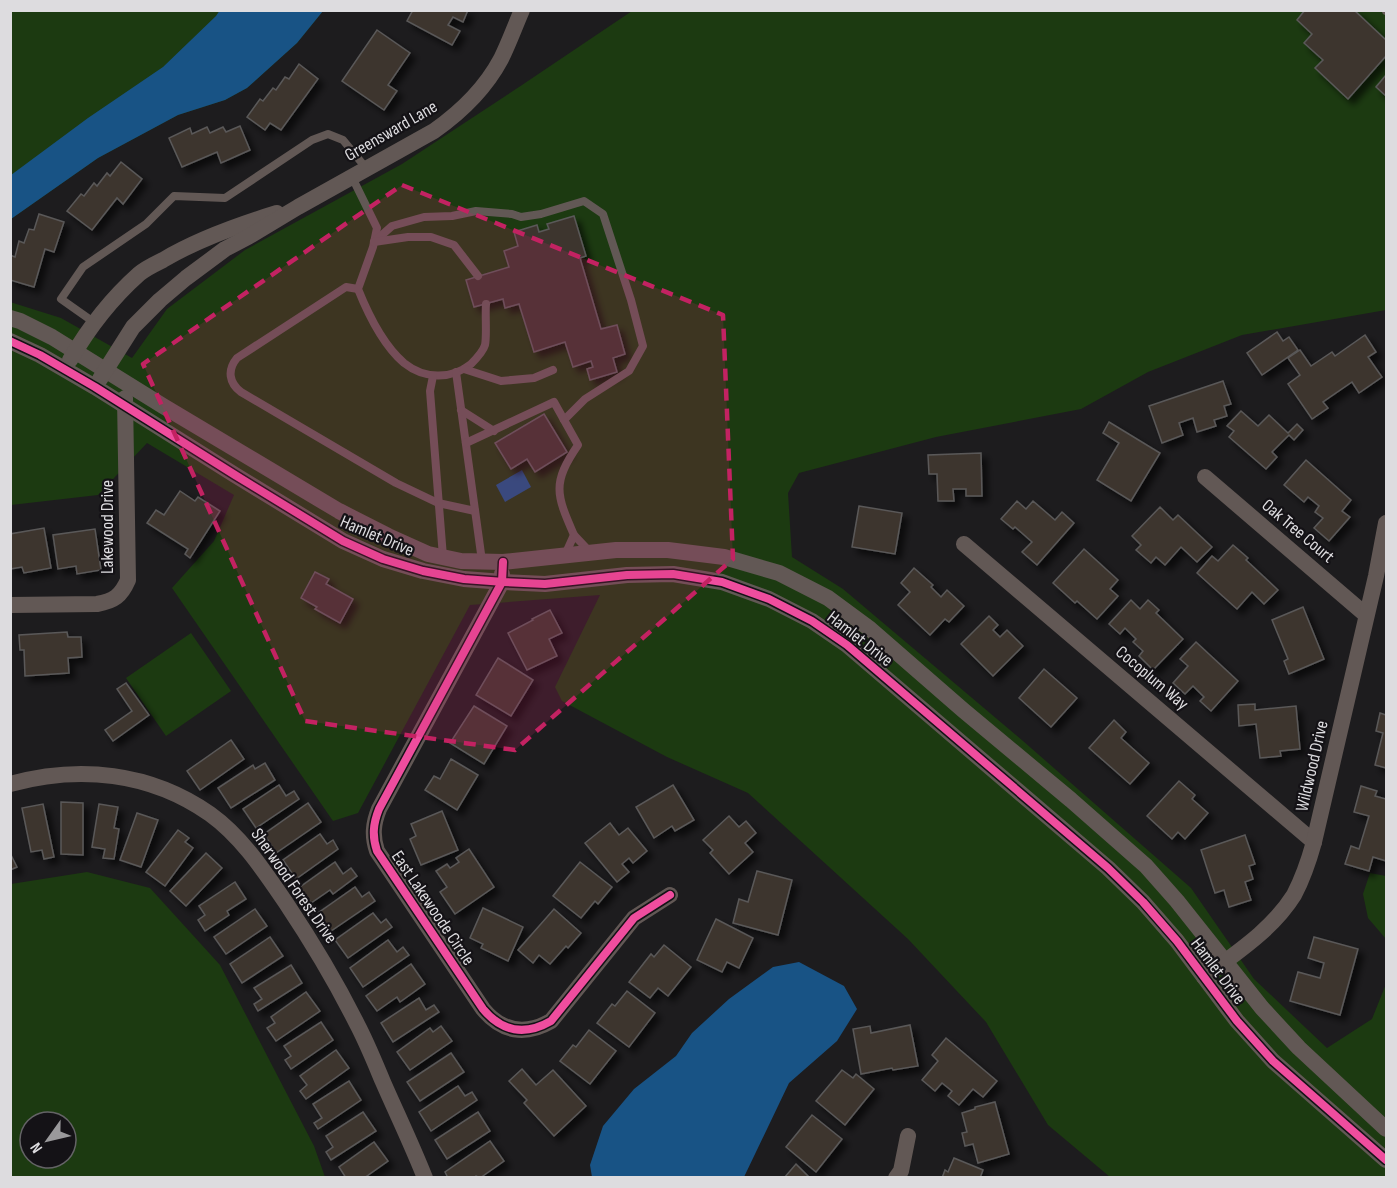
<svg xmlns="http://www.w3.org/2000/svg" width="1397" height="1188" font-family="'Sofia Sans Condensed',sans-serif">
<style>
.green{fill:#1c3a11;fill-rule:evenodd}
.water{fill:#185385}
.building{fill:#3e352f;stroke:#5a5959;stroke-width:1.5;filter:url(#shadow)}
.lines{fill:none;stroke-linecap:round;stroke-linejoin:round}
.service{stroke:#625855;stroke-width:8}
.minor{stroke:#625855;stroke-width:16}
.cycleway-casing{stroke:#141216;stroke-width:11}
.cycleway{stroke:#ef4d9e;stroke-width:8}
.marked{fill:#c32262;fill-opacity:0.2;stroke:#c32262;stroke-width:4.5;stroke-dasharray:12 8;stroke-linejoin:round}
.labels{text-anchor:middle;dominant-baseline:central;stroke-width:4.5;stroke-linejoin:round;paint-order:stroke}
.street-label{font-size:18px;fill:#dddcdf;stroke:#141216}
</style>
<defs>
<filter id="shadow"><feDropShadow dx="5.5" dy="5.5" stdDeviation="3" flood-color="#0009"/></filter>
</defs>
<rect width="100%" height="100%" fill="#1d1c1e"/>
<g class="green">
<polygon points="11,11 323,11 297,43 247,88 225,100 178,115 98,158 11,219"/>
<polygon points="632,11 1386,11 1386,310 1242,335 1148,372 1081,409 936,437 799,473 788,493 792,557 843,589 1023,741 1191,888 1254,979 1327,1048 1372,1019 1386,984 1386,1177 1110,1177 1048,1125 986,1022 908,939 748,793 667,757 562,701 555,687 600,595 470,605 358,813 333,821 172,588 214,541 234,495 147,443 98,495 11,505 10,302 61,318 132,358 167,309 245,250 402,164 522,85"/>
<polygon points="191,633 231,691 166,736 126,678"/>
<path d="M87 872 150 888 220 965 314 1146 325 1177H11V884ZM30 1122H66V1158H30Z"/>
<polygon points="1370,873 1386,876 1386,939 1368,918 1363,894"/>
</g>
<g class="water">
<polygon points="220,10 323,11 297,43 247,88 225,100 178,115 98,158 11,219 11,175 88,118 163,67 216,16"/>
<polygon points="522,470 531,487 505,502 496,485"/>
<polygon points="799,962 844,986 857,1009 837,1041 789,1083 744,1177 592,1177 590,1165 603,1126 634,1089 676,1056 692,1033 729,999 773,967"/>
</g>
<g class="building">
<polygon points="413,10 416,11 468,10 463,22 453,17 448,25 460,31 452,45 407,21"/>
<polygon points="1305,10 1354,10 1386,40 1386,56 1348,99 1315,68 1323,60 1304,43 1312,34 1297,20"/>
<polygon points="377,30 410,53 388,85 397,91 384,110 342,81"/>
<polygon points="299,64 318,79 281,130 270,123 265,130 247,117 260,99 263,101 273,88 276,90 285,77 289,79"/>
<polygon points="1386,75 1386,96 1376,87"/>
<polygon points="240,126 250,150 221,163 217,152 182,167 169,138 190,128 192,134 207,127 210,133 223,127 226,132"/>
<polygon points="121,162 142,179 123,204 117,198 92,230 67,211 81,194 84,196 94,183 97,186 107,173 110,176"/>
<polygon points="39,214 64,222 54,252 45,249 34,287 10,280 10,255 15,257 19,241 24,243 29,229 34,230"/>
<polygon points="574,216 586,256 580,258 601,329 617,325 625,354 613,358 617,372 590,380 587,369 593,367 591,361 573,367 565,342 534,352 519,304 505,308 503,299 474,307 466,280 509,267 504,251 518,246 514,232 537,225 539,232 549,229 547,224"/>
<polygon points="1277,332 1283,341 1289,337 1298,350 1262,375 1247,353"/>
<polygon points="1365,335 1376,352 1368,357 1382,377 1359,393 1352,382 1323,402 1328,408 1312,419 1288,384 1300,375 1288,358 1300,350 1311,366 1332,352 1335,356"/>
<polygon points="1223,381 1231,404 1224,406 1227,416 1214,420 1216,426 1197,432 1193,418 1179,423 1183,435 1162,443 1149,406"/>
<polygon points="1241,411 1258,426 1269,415 1288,433 1297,424 1303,430 1294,440 1289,435 1272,452 1277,457 1266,469 1229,437 1234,431 1227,426"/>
<polygon points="544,414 567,452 535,472 527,459 511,469 495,443"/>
<polygon points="1109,422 1160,453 1131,501 1097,480 1119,443 1103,433"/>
<polygon points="981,453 982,496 966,496 966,489 953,489 954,501 938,501 937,474 929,474 928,455"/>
<polygon points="1306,460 1351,500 1342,511 1350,517 1329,541 1314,528 1323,518 1315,512 1319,506 1308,497 1304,502 1284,485"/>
<polygon points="180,491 195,501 198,497 220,511 190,558 185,554 188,549 147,523 156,510 164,515"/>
<polygon points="1017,501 1026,509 1033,501 1055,520 1062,512 1074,523 1037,565 1022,552 1032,542 1015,527 1013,529 1001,519"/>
<polygon points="859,506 902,513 895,554 852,547"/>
<polygon points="1160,507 1173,520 1178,515 1212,547 1197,562 1181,547 1165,565 1156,557 1151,563 1136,550 1141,545 1132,536"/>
<polygon points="44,528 51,568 24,573 22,567 10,569 10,534"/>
<polygon points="95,529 101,570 77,574 76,566 58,569 53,535"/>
<polygon points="1233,545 1248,558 1246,560 1278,590 1264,604 1252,592 1237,609 1197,573 1212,556 1218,561"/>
<polygon points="1084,549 1118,580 1110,589 1118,596 1097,619 1077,601 1075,603 1053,583"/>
<polygon points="914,568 933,585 931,587 941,597 947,590 964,606 949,622 945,619 930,635 898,605 910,592 901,583"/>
<polygon points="315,572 329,579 326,584 353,599 340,623 315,609 317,607 301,598"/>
<polygon points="1131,600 1140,609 1148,600 1159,610 1156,613 1183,639 1153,670 1139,656 1143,651 1133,642 1136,639 1125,628 1120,634 1109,624"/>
<polygon points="1303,607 1324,659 1289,674 1284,661 1288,659 1272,620"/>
<polygon points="550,610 562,633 549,639 557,656 527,670 508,633 533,620 532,619"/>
<polygon points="989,616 998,625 993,630 1000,637 1007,630 1023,646 993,676 961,644"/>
<polygon points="67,632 68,637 81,637 82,657 68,658 69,673 25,676 24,650 20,650 19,635"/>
<polygon points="1196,642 1238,681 1211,711 1200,701 1204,697 1193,686 1185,694 1173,683 1188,666 1180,659"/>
<polygon points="498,658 533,680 511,716 476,695"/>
<polygon points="1044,669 1077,698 1051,727 1019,698"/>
<polygon points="126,683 149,715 113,741 105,730 132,711 117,689"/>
<polygon points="1255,704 1255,710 1296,706 1300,749 1280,751 1281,756 1260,758 1256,724 1239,726 1238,705"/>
<polygon points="474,706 507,726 484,764 450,743"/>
<polygon points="1380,713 1386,715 1386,768 1375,765 1383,733 1376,731"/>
<polygon points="1114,720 1126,732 1121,738 1149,763 1130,784 1089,748"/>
<polygon points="231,740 244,759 200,790 187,771"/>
<polygon points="451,759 478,775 457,810 425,790 434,776 440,779"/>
<polygon points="265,763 275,780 231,808 218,788 253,765 255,769"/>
<polygon points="1179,781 1195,795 1192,799 1208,813 1185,839 1178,832 1172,839 1147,816"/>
<polygon points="279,785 286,796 294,791 299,799 256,828 243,809"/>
<polygon points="673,785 694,820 675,831 672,826 654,838 636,807"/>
<polygon points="1361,786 1377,791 1375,796 1386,799 1386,861 1373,857 1369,871 1345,864 1351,846 1359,849 1369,816 1354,812"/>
<polygon points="61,802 83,803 83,855 61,854"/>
<polygon points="308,803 321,822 276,853 264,834"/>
<polygon points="43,804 54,857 44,859 42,850 31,852 22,808"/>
<polygon points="99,804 118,807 114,828 119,829 114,859 103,858 105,849 92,847"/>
<polygon points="442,811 458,850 421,865 410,839 416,836 411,824"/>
<polygon points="137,813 158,820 141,867 120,860"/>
<polygon points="729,816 739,827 746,821 756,833 745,843 753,852 729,874 710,853 713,850 703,840"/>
<polygon points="610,823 619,835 628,828 647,851 633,863 629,858 622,864 629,872 617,882 585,843"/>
<polygon points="178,830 189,838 185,842 193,848 165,886 146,872"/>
<polygon points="320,834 327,844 333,840 338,849 296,879 283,860"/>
<polygon points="1245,835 1255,864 1249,866 1253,879 1245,882 1251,900 1229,907 1224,890 1215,893 1201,850"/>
<polygon points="469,849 494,887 455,914 440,892 447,887 436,871 447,864 450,868 459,862 456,858"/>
<polygon points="10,853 17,867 10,870"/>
<polygon points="206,853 222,868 186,906 170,891"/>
<polygon points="335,862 343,874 351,868 357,876 333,894 330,890 311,903 300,887"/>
<polygon points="580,862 612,887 598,904 595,901 581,918 553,896"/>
<polygon points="757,871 792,880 778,935 733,923 739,899 748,902"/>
<polygon points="235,882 246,899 227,911 229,915 205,931 198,920 205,915 199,906"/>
<polygon points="355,887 362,897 369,892 375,901 331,931 318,913"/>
<polygon points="483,908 523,927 508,961 481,948 483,944 470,938"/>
<polygon points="255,909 267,926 226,954 214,937"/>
<polygon points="554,909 581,933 568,948 566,946 550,964 539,955 533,963 518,950"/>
<polygon points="373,913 381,923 386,919 392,927 348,958 335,940"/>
<polygon points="716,919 753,938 739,968 727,962 722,972 697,960"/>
<polygon points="270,937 283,956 242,983 230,964"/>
<polygon points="1314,937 1358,949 1340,1015 1290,1001 1298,972 1320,978 1324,963 1308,958"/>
<polygon points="388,940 397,952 403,947 409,955 363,987 350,968"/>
<polygon points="664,945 691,967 668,996 658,988 650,998 629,982 651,954 654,957"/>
<polygon points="411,964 425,984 400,1002 397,997 377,1011 366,996"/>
<polygon points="291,965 302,983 258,1011 254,1004 262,999 254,988"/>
<polygon points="627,991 655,1013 629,1047 597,1023 612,1004 615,1006"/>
<polygon points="306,992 320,1011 276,1041 267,1028 275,1023 271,1017"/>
<polygon points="419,998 426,1010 434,1005 439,1012 393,1042 381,1023"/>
<polygon points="321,1022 333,1040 291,1069 285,1060 291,1056 284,1046"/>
<polygon points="910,1025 918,1066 893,1070 892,1068 861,1074 853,1029 870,1026 871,1033"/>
<polygon points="441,1026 452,1041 410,1070 397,1052 430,1028 433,1032"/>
<polygon points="589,1030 616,1051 590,1084 560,1061 573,1045 576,1047"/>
<polygon points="946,1038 997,1081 983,1097 973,1089 959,1105 948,1096 952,1091 942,1083 935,1091 922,1080 938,1061 932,1055"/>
<polygon points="336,1050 349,1068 306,1099 300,1091 307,1085 300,1076"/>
<polygon points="451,1053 464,1072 420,1101 407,1082"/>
<polygon points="522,1069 536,1085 553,1070 586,1106 554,1136 524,1103 527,1100 509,1081"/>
<polygon points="842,1070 853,1078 856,1074 874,1089 845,1125 816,1101"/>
<polygon points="349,1081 361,1100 318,1129 314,1123 322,1118 313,1104"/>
<polygon points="458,1086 465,1096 472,1092 477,1100 431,1131 419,1112"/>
<polygon points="995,1102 1009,1154 978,1163 973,1144 965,1146 962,1133 967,1132 962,1113 975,1109 975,1107"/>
<polygon points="363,1112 376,1131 331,1160 326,1152 333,1147 326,1136"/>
<polygon points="478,1112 490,1131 447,1159 435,1140"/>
<polygon points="812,1115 842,1139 816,1172 786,1147"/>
<polygon points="490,1141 504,1161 480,1178 476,1176 474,1178 448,1178 445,1172"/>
<polygon points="374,1142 388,1161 364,1178 346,1178 339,1167"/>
<polygon points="954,1158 983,1170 980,1178 942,1178 945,1170 948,1172"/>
<polygon points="796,1164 810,1178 784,1178"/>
</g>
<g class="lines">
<g class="service">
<polyline points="1386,10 1386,11"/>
<path d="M352 177 377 228 373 247 358 289C368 314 383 345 404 363 424 379 451 380 471 364 476 359 483 352 485 345 487 336 485 314 486 304"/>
<polyline points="374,242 392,226 424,217 452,216 476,211 512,214 521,217 541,214 584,201 603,214 631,300 643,346 629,371 585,399 564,420"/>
<polyline points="374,242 408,237 431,237 454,245 478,276"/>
<path d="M358 289 346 287 237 358C227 370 229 383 241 392L396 483 438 503 475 511"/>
<polyline points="95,323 61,299 83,267 146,224 174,196 225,198 312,140 328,134 343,140 366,168"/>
<polyline points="464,369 501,381 534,378 553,370"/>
<polyline points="456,372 482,561"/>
<polyline points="433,376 430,391 443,557"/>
<polyline points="461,410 494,431"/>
<path d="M466 443 554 402 578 445C552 483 556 494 574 535"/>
<polyline points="565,555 574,535 590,552"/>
</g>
<g class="minor">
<polyline points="10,318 20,321 52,337 163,406 339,511 388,536 428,554 461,561 503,562 616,550 668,550 724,557 779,573 828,598 870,629 963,710 1071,800 1146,866 1177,901 1262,1008 1299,1048 1386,1129"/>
<polyline points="10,341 40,355 95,387 235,475 343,541 383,559 423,571 464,579 504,582 545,584 627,575 673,574 722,582 769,599 812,621 847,645 1108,868 1143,902 1177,941 1237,1021 1273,1061 1386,1160"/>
<path d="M70 360C88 329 112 298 139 274 146 268 155 264 163 260 198 239 238 225 277 213"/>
<path d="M100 379 133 327 160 300 186 278 225 249 248 237 298 207 434 131C461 112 485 89 501 59 509 43 515 26 522 10"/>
<polyline points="1205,477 1366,615"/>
<polyline points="964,544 1314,842"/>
<path d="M502 574V582L379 809C373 824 372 836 377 851L483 1009C502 1032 525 1036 551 1021L634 918 670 895"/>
<path d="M10 605 97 604C114 601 121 596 128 580L125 398"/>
<path d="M10 784C79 765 150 772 210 814 242 837 264 871 286 903 312 942 336 982 357 1024 367 1043 375 1063 383 1082 397 1114 412 1145 425 1178"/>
<path d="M1204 977C1236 953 1272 930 1294 895 1303 878 1309 860 1314 842L1376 576 1386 523"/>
<polyline points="896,1178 901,1171 908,1136"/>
</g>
<defs>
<g id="cycleway">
<polyline points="10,341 40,355 95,387 235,475 343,541 383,559 423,571 464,579 504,582 545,584 627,575 673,574 722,582 769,599 812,621 847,645 1108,868 1143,902 1177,941 1237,1021 1273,1061 1386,1160"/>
<path d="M503 562 502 582 379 809C373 824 372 836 377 851L483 1009C502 1032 525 1036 551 1021L634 918 670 895"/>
</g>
</defs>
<use href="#cycleway" class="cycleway-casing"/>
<use href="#cycleway" class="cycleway"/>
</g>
<path class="marked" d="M402 185 723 315 733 559 515 750 305 721 143 364Z"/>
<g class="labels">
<g class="street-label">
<text transform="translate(391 131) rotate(-30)">Greensward Lane</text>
<text transform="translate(107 527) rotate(-90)">Lakewood Drive</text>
<text transform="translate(1298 531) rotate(40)">Oak Tree Court</text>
<text transform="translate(377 536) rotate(23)">Hamlet Drive</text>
<text transform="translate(860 639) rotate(38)">Hamlet Drive</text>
<text transform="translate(1152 678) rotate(40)">Cocoplum Way</text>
<text transform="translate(1312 766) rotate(-77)">Wildwood Drive</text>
<text transform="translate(294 886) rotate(55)">Sherwood Forest Drive</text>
<text transform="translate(433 908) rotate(56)">East Lakewoode Circle</text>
<text transform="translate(1218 971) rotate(53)">Hamlet Drive</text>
</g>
</g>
<rect width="1397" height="1188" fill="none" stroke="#dddcdf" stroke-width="24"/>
<g transform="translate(48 1140) rotate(236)"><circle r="28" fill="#141216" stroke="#646366" stroke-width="1.5"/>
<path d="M0-4.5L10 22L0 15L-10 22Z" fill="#9a999b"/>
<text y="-9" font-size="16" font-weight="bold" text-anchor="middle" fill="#dddcdf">N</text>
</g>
</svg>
